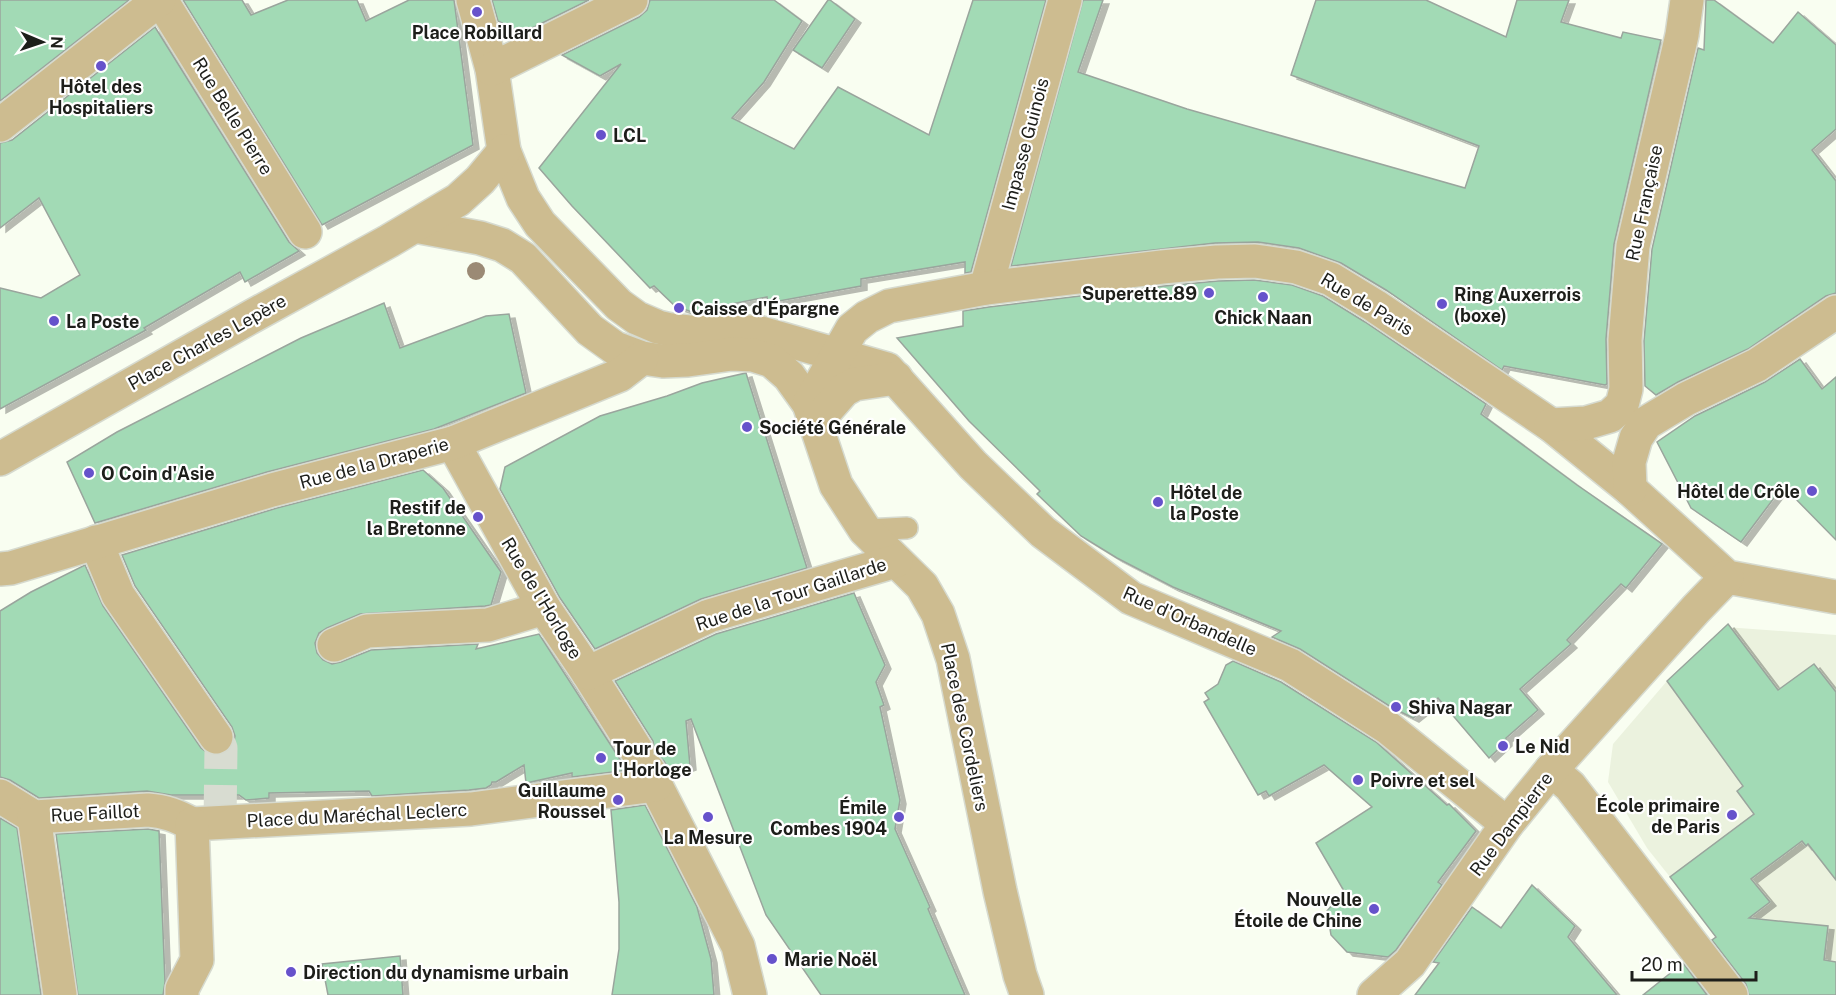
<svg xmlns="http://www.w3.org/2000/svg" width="1836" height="995" font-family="'Public Sans',sans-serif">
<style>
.built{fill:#ebf2de}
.building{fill:#a2dab5;stroke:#9aa59d;stroke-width:1.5;filter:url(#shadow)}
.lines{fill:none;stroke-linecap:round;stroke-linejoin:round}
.street-tunnel{stroke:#d8dcd1;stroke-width:33;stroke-dasharray:33 16;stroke-linecap:butt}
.lane-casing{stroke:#d6dacf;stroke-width:24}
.street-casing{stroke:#d6dacf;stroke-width:36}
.lane{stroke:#cdbc90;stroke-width:21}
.street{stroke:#cdbc90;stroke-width:33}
.tree{fill:#9b8a75}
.poi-dot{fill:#6652cb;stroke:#fff;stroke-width:2}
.labels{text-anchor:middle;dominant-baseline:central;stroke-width:4.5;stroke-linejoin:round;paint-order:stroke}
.poi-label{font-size:18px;font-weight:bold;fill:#1d1e1a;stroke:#fff;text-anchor:start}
.street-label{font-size:18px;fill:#1d1e1a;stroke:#fff}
</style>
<defs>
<filter id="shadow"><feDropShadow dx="6" dy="4" stdDeviation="0" flood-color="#0004"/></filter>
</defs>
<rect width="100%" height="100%" fill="#f9fef1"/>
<polygon class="built" points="1725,627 1836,635 1836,995 1670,877 1647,848 1608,782 1613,744 1667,681"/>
<g class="building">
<polygon points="0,0 129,0 0,101"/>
<polygon points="183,0 242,0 251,15 288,0 357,0 366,21 409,0 454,0 473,145 322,225"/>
<polygon points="492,0 589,0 522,33 498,21"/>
<polygon points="650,0 774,0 802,21 764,82 732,118 794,149 838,87 929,135 973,0 1046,0 971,272 965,273 965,262 861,279 861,286 768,303 767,297 692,312 675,306 654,286 650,288 572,206 539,168 621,64 600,76 562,55 639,17 647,10"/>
<polygon points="828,0 830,0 855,19 822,68 793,50"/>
<polygon points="1083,0 1103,0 1078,72 1187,109 1465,188 1479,146 1291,75 1316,0 1426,0 1506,37 1517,0 1569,0 1561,22 1621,38 1623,32 1661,40 1614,244 1606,339 1607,384 1605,385 1504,366 1502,370 1386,290 1341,263 1299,248 1258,242 1215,243 1011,266"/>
<polygon points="1706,0 1714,0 1773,43 1798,12 1836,45 1836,129 1812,150 1836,181 1836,293 1826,296 1748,349 1678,382 1656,395 1645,386 1644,341 1652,249 1698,48 1704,50"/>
<polygon points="155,27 289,242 299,251 245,282 240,272 144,328 146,330 0,409 0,288 41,298 80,275 39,198 0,228 0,143 12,140"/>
<polygon points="1254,280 1292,285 1323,296 1365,322 1486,404 1481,414 1577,485 1662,544 1626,588 1621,584 1567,640 1571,644 1520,689 1538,710 1506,738 1506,742 1489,758 1438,698 1413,718 1391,707 1300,649 1272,637 1281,631 1173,587 1117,558 1081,536 1037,494 1040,491 969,421 897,338 963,326 963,311 989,307 1164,286 1218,281"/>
<polygon points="384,303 400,348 486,316 509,314 526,393 434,429 267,472 95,523 67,462 117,432 301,338"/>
<polygon points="1800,359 1822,389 1836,377 1836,540 1783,486 1741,542 1691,508 1657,442 1695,416 1765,382"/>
<polygon points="746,373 807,568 701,599 595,649 560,598 500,489 505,467 600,416 667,396 702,383"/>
<polygon points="423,470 443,488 501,572 491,605 485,606 360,614 327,628 319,633 315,643 317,653 323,660 332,664 341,662 371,650 478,644 476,649 539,634 621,761 629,770 572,777 572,773 526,783 524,765 496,782 492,782 491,785 486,788 469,790 372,796 369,791 269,793 269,798 246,800 239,795 171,795 147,791 39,798 10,780 0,777 0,611 31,592 85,565 103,606 201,748 209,754 218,756 227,752 233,746 235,736 232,727 135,586 122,555 277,508"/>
<polygon points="854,593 885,665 876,682 884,705 880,707 900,800 895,829 930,907 928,909 965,995 821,995 766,915 691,719 686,721 690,766 671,773 664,761 655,753 653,741 615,681 716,634"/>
<polygon points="1728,624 1778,690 1814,664 1836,692 1836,880 1808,844 1806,846 1802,841 1751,879 1770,902 1749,918 1828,926 1824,960 1836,962 1836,995 1749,995 1746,984 1712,940 1716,937 1670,877 1754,814 1737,791 1743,786 1667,681"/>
<polygon points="1233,661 1281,682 1376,742 1447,805 1449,804 1476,831 1438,882 1442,885 1396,950 1388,957 1347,952 1331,935 1327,911 1344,891 1316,843 1372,807 1324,765 1269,796 1266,791 1258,795 1204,702 1209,699 1205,693 1218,684 1226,665"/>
<polygon points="645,805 697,907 711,959 714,995 612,995 619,949 619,902 611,810"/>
<polygon points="0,818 17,828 41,995 0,995"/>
<polygon points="148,829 159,831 165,982 163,995 78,995 56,834"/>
<polygon points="1532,885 1575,926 1568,937 1617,995 1415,995 1439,963 1433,962 1472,907 1501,928"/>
<polygon points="400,956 403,995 328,995 322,964"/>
<polygon points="1683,963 1707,995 1643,995"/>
</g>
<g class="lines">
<polyline class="street-tunnel" points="216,737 221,748 220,823"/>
<defs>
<polyline id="lane" points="865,530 907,528"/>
<g id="street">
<polyline points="161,0 305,232"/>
<polyline points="473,0 492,69 504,151 523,198 540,224 619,305 637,318 658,327 671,330 689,332 758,332 887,369 973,465 1043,532 1131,598 1290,665 1387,727 1507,824"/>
<polyline points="492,69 631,0"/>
<polyline points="0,125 159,0"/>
<polyline points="415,226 480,238 502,245 523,258 590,330 615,348 642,358 663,361 688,360 732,354 753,355 772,361 789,376 809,404 836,485 865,530 922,586 938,614 953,659 1000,891 1020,975 1027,995"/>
<polyline points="986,288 1065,0"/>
<polyline points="809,404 852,329 867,317 889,306 986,288 1162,267 1217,262 1255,261 1296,267 1331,279 1375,306 1551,425 1630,489 1727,577 1836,597"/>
<polyline points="816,422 844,390 855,384 896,378"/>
<polyline points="1551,425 1586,423 1610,416 1622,405 1626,389 1625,340 1633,246 1682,35 1687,0"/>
<polyline points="453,443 544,608 588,673 637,751"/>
<polyline points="0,459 249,318 389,241 458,200 480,180 504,151"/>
<polyline points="1630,489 1629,462 1636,438 1646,423 1686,399 1757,365 1836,312"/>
<polyline points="96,542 118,595 216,737"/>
<polyline points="0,569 11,568 272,490 453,443 620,375 642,358"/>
<polyline points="334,645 367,631 488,625 544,608"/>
<polyline points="588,673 709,616 896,561"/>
<polyline points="648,770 738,946 750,995"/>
<polyline points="1551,770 1570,786 1731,995"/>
<path d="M0 796 34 817 148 810C165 811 177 816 192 824"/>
<polyline points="34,817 60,995"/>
<polyline points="192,824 471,809 656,785"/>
<polyline points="182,995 182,989 197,960 192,824"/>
<polyline points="1374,995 1410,963 1507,824 1551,770 1696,609 1727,577"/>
</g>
</defs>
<use href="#lane" class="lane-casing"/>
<use href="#street" class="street-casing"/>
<use href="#lane" class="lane"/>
<use href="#street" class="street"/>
</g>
<circle class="tree" cx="476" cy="271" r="9"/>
<g class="poi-dot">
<circle cx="477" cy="12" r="6"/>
<circle cx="101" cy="66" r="6"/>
<circle cx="601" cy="135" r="6"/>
<circle cx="1209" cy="293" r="6"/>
<circle cx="1263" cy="297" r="6"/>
<circle cx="1442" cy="304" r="6"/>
<circle cx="679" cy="308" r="6"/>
<circle cx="54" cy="321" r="6"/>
<circle cx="747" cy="427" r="6"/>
<circle cx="89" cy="473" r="6"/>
<circle cx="1812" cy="491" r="6"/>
<circle cx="1158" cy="502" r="6"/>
<circle cx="478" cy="517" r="6"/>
<circle cx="1396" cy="707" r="6"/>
<circle cx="1503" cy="746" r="6"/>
<circle cx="601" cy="758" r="6"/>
<circle cx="1358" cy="780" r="6"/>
<circle cx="618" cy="800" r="6"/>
<circle cx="1732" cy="815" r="6"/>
<circle cx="708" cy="817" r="6"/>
<circle cx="899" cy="817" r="6"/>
<circle cx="1374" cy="909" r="6"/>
<circle cx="772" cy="959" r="6"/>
<circle cx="291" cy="972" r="6"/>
</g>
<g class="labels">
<g class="poi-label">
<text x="477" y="32" text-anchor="middle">Place Robillard</text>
<text x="101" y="86" text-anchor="middle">Hôtel des<tspan x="101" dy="21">Hospitaliers</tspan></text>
<text x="613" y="135">LCL</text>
<text x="1197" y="293" text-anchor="end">Superette.89</text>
<text x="1454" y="294">Ring Auxerrois<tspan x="1454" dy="21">(boxe)</tspan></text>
<text x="691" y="308">Caisse d'Épargne</text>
<text x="1263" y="317" text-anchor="middle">Chick Naan</text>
<text x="66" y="321">La Poste</text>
<text x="759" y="427">Société Générale</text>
<text x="101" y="473">O Coin d'Asie</text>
<text x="1800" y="491" text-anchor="end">Hôtel de Crôle</text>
<text x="1170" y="492">Hôtel de<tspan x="1170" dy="21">la Poste</tspan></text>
<text x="466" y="507" text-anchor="end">Restif de<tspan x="466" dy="21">la Bretonne</tspan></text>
<text x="1408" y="707">Shiva Nagar</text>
<text x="1515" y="746">Le Nid</text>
<text x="613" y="748">Tour de<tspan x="613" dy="21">l'Horloge</tspan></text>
<text x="1370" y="780">Poivre et sel</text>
<text x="606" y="790" text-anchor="end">Guillaume<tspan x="606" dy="21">Roussel</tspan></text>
<text x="1720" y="805" text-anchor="end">École primaire<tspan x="1720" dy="21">de Paris</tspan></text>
<text x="887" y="807" text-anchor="end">Émile<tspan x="887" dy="21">Combes 1904</tspan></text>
<text x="708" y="837" text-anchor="middle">La Mesure</text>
<text x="1362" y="899" text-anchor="end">Nouvelle<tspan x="1362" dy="21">Étoile de Chine</tspan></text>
<text x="784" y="959">Marie Noël</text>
<text x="303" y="972">Direction du dynamisme urbain</text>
</g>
<g class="street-label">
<text transform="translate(233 116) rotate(58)">Rue Belle Pierre</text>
<text transform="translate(1025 144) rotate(-75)">Impasse Guinois</text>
<text transform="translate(1644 203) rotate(-78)">Rue Française</text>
<text transform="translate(1367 304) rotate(31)">Rue de Paris</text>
<text transform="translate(207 342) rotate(-29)">Place Charles Lepère</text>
<text transform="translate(374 463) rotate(-15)">Rue de la Draperie</text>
<text transform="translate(791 594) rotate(-18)">Rue de la Tour Gaillarde</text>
<text transform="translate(542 598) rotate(59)">Rue de l'Horloge</text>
<text transform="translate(1190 621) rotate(24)">Rue d'Orbandelle</text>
<text transform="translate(965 727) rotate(78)">Place des Cordeliers</text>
<text transform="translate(95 813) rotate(-3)">Rue Faillot</text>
<text transform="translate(357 815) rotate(-3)">Place du Maréchal Leclerc</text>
<text transform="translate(1511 824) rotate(-53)">Rue Dampierre</text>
</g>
</g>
<g transform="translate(42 42) rotate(92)" stroke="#ffffff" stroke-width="4.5" paint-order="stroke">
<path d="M0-4.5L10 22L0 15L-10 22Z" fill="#1d1e1a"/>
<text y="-9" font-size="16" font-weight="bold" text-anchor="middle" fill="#1d1e1a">N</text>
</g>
<path d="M1632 971v9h124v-9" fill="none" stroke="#1d1e1a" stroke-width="3"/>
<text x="1641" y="971" font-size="18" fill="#1d1e1a" stroke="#ffffff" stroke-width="4.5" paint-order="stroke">20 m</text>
</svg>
